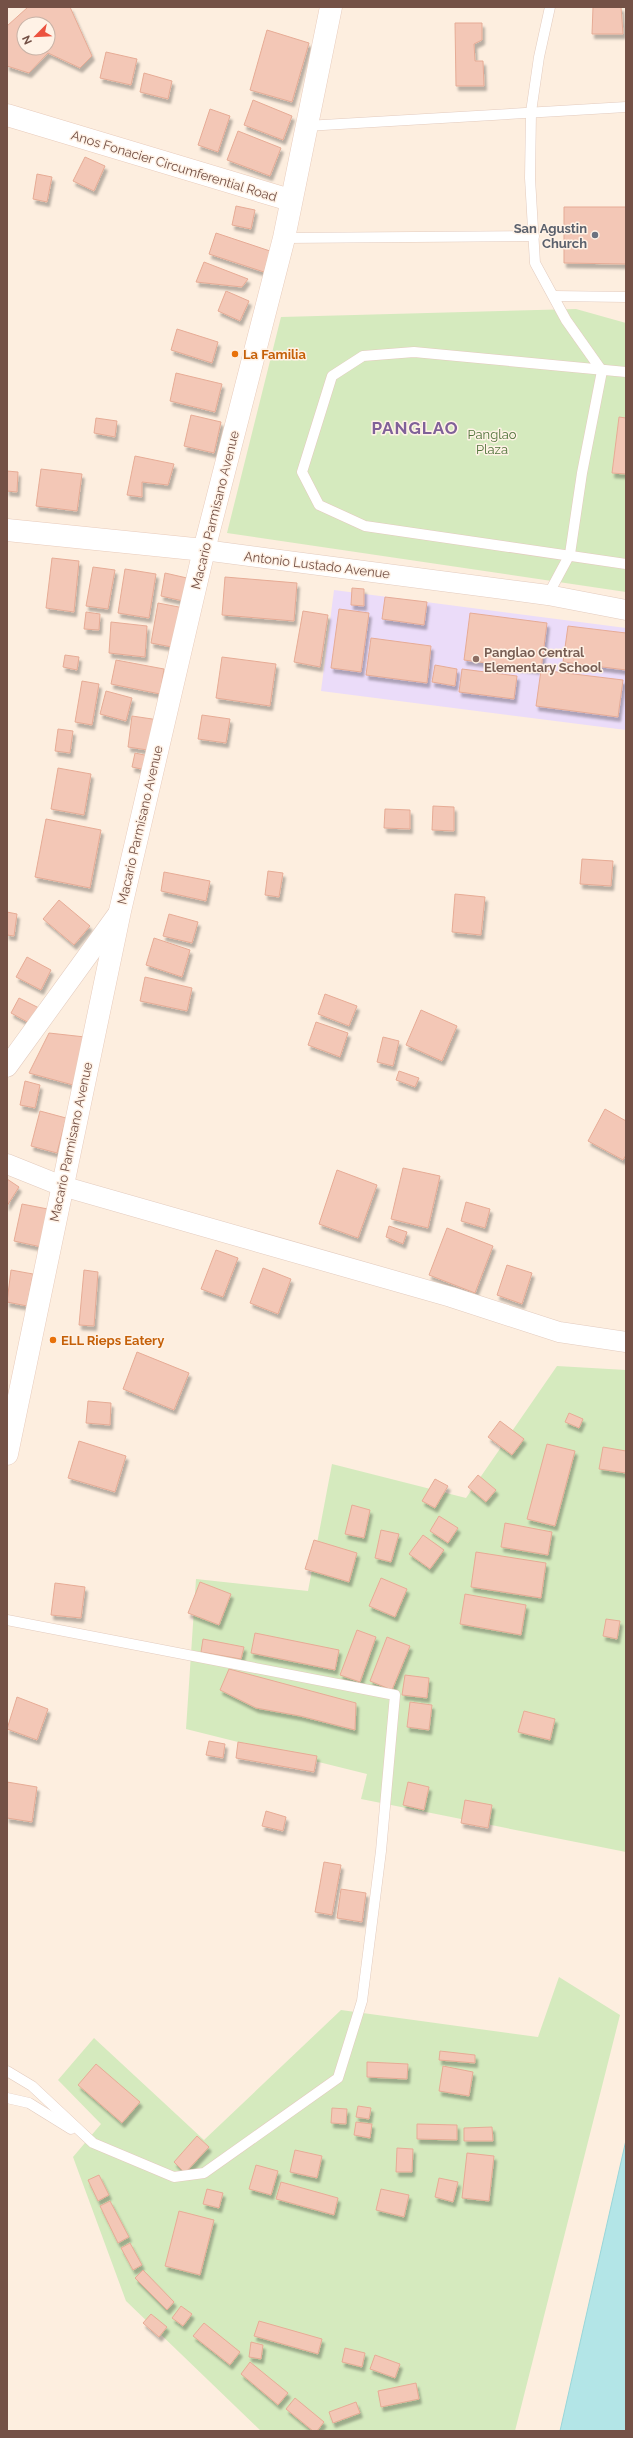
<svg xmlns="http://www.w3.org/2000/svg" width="633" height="2438" font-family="Raleway,sans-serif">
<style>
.education{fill:#ebdcf9}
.green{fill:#d5eabe}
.water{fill:#b3e5e7;stroke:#99d6d9}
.building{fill:#f3c7b6;stroke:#e6ab95;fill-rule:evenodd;filter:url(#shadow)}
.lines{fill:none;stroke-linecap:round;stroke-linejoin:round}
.lane-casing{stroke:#e3cbbe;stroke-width:11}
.street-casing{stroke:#e3cbbe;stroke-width:21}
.secondary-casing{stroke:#e8cbbb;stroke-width:23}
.lane{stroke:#fff;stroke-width:10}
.street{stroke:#fff;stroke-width:20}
.secondary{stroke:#fff;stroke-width:22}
.worship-dot{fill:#6b7280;stroke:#fff2e6;stroke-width:1.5}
.food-dot{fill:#e8710a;stroke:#fff2e6;stroke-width:1.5}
.education-dot{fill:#8d6e63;stroke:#fff2e6;stroke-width:1.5}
.labels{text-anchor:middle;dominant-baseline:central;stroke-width:3;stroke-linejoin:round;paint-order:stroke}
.street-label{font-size:13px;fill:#745146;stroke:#fff2e6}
.worship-label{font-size:13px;font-weight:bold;fill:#5b616d;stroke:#fff2e6;text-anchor:end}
.food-label{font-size:13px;font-weight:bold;fill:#c56008;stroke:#fff2e6;text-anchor:start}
.park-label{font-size:13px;fill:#52743c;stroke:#fff2e6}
.education-label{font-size:13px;font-weight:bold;fill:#785e54;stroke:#fff2e6;text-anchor:start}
.district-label{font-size:17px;font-weight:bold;letter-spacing:1px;fill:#7f6198;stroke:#fff2e6}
</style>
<defs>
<filter id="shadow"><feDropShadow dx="2.5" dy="4.5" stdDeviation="1" flood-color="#0004"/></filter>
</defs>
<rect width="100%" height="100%" fill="#fdeedf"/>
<polygon class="education" points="334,590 626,628 626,730 321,691"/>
<g class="green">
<polygon points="576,309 626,323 626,592 227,533 281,317"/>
<polygon points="557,1366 626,1370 626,1852 361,1799 367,1774 186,1729 196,1579 308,1591 332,1464 466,1498"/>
<polygon points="559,1977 620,2015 515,2431 261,2431 126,2301 73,2157 101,2124 58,2080 94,2038 204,2140 341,2010 538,2037"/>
</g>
<polygon class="water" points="626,2140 626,2431 560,2431"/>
<g class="building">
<path d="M28 7H70L92 56 80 68 48 53 29 73 7 66V26ZM24 24H48V48H24Z"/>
<polygon points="593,7 621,7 623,34 592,34"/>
<polygon points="455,23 482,23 482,40 474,44 475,61 483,61 484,86 456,86"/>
<polygon points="267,30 309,43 292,102 250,90"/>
<polygon points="106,52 137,59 131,85 100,78"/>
<polygon points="144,73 172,81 168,99 140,92"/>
<polygon points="253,100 292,116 283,140 244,125"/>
<polygon points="210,109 230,116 218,152 198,145"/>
<polygon points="238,131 281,148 270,176 227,160"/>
<polygon points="85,157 105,166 94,191 73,181"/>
<polygon points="37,174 52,177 47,202 33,199"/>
<polygon points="236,206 255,210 251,229 232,225"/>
<polygon points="564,207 626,207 626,264 564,263"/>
<polygon points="216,233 270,251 264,272 209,254"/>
<polygon points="204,262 248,279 242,287 196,282"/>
<polygon points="226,291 249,301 240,321 218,311"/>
<polygon points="177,329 218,342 212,363 171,350"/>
<polygon points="176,373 222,384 215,412 170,401"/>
<polygon points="191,415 221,422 214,453 184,446"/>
<polygon points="619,417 626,418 626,474 612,473"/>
<polygon points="96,418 117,421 115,437 94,433"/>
<polygon points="135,456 174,464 168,485 142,482 142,497 127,495"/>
<polygon points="41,469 82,474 77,511 36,506"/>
<polygon points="7,471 18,472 17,492 7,491"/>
<polygon points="52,558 79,561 74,612 46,608"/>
<polygon points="93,567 115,570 108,609 86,606"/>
<polygon points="125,569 156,574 149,618 118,613"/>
<polygon points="165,573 187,578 183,601 161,596"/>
<polygon points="225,577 297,583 294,621 222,615"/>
<polygon points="352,588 364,589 364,606 351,605"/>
<polygon points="385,597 427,602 424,625 382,619"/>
<polygon points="158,603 184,608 177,648 151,643"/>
<polygon points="339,609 369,613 361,672 331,668"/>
<polygon points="303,611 328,615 320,667 294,662"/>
<polygon points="86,612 100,614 99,630 84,629"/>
<polygon points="470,613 547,623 541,670 464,660"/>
<polygon points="111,622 147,626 145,657 109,653"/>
<polygon points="568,626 626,633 626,670 563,662"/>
<polygon points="371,638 431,646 427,683 366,675"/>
<polygon points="65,655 79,657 77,670 63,667"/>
<polygon points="222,657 276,664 270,706 216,698"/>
<polygon points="116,660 164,669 160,694 111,684"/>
<polygon points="435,665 457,669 455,686 432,682"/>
<polygon points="462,669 517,676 514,699 459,692"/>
<polygon points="541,670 623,680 618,717 536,706"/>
<polygon points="82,681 99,684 92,725 75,722"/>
<polygon points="106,691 132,698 126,721 100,714"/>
<polygon points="202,715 230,719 226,743 198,739"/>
<polygon points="132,716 159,720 154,751 128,747"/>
<polygon points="58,729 73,731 70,753 55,751"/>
<polygon points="135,753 149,756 146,770 132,767"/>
<polygon points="58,768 91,774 84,815 51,809"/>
<polygon points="433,806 454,807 454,831 432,830"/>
<polygon points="385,809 410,810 410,829 384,828"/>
<polygon points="46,819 101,830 90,888 35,877"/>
<polygon points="582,859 613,861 611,886 580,884"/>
<polygon points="268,871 283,873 279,897 265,895"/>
<polygon points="164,872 210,881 206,901 161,891"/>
<polygon points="455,894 485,897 481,935 452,932"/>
<polygon points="59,900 90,926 74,945 43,919"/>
<polygon points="7,912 17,914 14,936 7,935"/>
<polygon points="169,914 198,922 192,943 163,936"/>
<polygon points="154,938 190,950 182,977 146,965"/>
<polygon points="27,957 51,970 41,990 16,977"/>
<polygon points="145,977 192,988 187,1011 140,1001"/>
<polygon points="325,994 357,1006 349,1026 318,1014"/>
<polygon points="19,998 39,1008 31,1024 11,1013"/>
<polygon points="421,1010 457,1026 442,1061 406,1045"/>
<polygon points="316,1022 348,1033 340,1057 308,1045"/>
<polygon points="49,1033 85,1037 73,1085 29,1073"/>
<polygon points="383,1037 399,1041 393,1066 377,1062"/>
<polygon points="399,1071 419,1078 415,1087 396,1080"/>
<polygon points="25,1081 40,1085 35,1108 20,1105"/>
<polygon points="605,1109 626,1121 626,1155 623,1160 588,1141"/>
<polygon points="40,1111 66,1118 57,1153 31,1146"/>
<polygon points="403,1168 440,1176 428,1228 391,1219"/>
<polygon points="337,1170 377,1185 358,1238 319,1224"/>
<polygon points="7,1179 19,1187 7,1206"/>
<polygon points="466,1202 490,1209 485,1228 461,1221"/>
<polygon points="22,1204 53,1210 46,1248 14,1241"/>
<polygon points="389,1226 407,1232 403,1244 386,1237"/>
<polygon points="447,1228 493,1246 475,1293 429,1275"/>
<polygon points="216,1250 238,1258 223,1297 201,1289"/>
<polygon points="507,1265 532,1273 522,1304 497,1295"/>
<polygon points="263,1268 291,1279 278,1314 250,1303"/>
<polygon points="11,1270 33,1274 27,1306 7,1302"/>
<polygon points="84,1270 98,1272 94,1326 79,1325"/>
<polygon points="137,1352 189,1373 174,1410 123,1389"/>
<polygon points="88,1401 111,1403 110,1425 86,1423"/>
<polygon points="569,1413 583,1419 579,1428 565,1422"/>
<polygon points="500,1421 524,1439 512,1455 488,1437"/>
<polygon points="79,1441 126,1456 115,1492 68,1478"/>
<polygon points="547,1444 575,1451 555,1526 527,1519"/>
<polygon points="603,1447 626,1451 626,1473 599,1469"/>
<polygon points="478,1475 496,1490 486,1502 468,1487"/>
<polygon points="435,1479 448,1486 435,1508 422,1501"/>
<polygon points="352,1505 370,1510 364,1538 345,1534"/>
<polygon points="439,1516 458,1528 448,1543 430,1531"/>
<polygon points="505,1523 552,1532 548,1555 501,1547"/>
<polygon points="381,1530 399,1534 391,1562 375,1558"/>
<polygon points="423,1535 444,1550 430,1569 409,1554"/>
<polygon points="314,1540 357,1553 349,1582 305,1569"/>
<polygon points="476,1552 546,1563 541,1598 471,1587"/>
<polygon points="381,1578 407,1589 395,1617 369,1606"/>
<polygon points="200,1582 231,1594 219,1625 188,1613"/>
<polygon points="55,1583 85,1587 81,1618 51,1615"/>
<polygon points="465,1594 526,1605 521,1635 460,1624"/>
<polygon points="606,1619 620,1621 617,1639 603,1636"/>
<polygon points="357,1630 376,1637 360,1682 340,1675"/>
<polygon points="255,1633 339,1650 335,1670 251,1653"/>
<polygon points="387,1637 410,1646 392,1690 370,1681"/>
<polygon points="203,1639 244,1647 241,1659 201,1652"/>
<polygon points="229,1669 356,1703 355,1730 300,1716 256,1708 220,1690"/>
<polygon points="405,1675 429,1678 427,1698 402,1695"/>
<polygon points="17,1697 48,1709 37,1740 7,1729"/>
<polygon points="410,1702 432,1705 429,1730 407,1727"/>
<polygon points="524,1711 555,1719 550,1740 518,1732"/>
<polygon points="209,1741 225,1744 223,1758 206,1755"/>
<polygon points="238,1742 317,1756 314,1772 236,1758"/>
<polygon points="7,1782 37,1787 32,1822 7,1818"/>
<polygon points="408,1782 429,1787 424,1810 403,1805"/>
<polygon points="465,1800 492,1805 488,1828 461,1823"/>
<polygon points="266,1811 286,1817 283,1831 262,1826"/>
<polygon points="324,1862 341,1865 332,1915 315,1912"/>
<polygon points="341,1889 366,1893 362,1922 337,1918"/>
<polygon points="440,2051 475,2055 475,2063 439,2060"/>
<polygon points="367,2062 408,2064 407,2079 367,2077"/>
<polygon points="96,2064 140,2102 122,2123 78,2085"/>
<polygon points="443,2066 473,2072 469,2096 439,2091"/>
<polygon points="358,2106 371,2108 369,2119 356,2117"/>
<polygon points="332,2108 347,2109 346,2124 331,2123"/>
<polygon points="356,2122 372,2124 370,2138 354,2135"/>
<polygon points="417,2124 457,2125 457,2140 417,2139"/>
<polygon points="492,2127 493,2141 464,2141 464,2128"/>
<polygon points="197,2136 209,2147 185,2173 174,2162"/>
<polygon points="397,2148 413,2149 412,2172 396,2172"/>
<polygon points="295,2150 322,2156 317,2178 290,2172"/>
<polygon points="467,2153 494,2156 489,2201 462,2198"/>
<polygon points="256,2165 278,2171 271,2195 249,2189"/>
<polygon points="99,2175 109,2195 98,2201 88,2180"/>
<polygon points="439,2178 458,2182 453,2202 435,2197"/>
<polygon points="281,2182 338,2198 334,2215 276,2199"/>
<polygon points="207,2189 223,2193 219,2208 203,2204"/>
<polygon points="381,2189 409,2195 404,2217 376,2210"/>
<polygon points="110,2201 129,2237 118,2243 100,2206"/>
<polygon points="179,2211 214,2220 200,2275 165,2266"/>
<polygon points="130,2243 142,2265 133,2270 121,2248"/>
<polygon points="143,2270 174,2302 167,2310 135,2278"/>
<polygon points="181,2306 192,2314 183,2326 172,2318"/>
<polygon points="151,2314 167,2327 159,2337 143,2323"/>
<polygon points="259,2321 322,2339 318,2354 254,2336"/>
<polygon points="204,2323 240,2352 230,2365 193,2336"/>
<polygon points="251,2342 263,2345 261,2359 249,2357"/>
<polygon points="345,2348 365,2353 362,2367 342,2362"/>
<polygon points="375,2355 400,2364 395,2378 370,2369"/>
<polygon points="250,2362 288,2393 278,2405 241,2374"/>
<polygon points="416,2383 419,2399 381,2407 378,2391"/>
<polygon points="295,2398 324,2422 317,2431 313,2431 286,2409"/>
<polygon points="356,2402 360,2413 333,2423 329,2412"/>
</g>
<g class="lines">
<defs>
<g id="lane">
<polyline points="306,126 626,107"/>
<polyline points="284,238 534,236"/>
<polyline points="554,296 626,297"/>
<polyline points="626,372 414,352 363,356 332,376 302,472 319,505 365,526 626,564"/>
<polyline points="548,595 570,554 582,473 602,371 566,320 535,263 530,178 531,112 539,57 550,7"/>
<polyline points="7,1620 395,1695 381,1851 362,2001 338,2078 204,2173 174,2177 93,2143 32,2086 7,2071"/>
<polyline points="7,2098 29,2103 71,2129"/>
</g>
<g id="street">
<polyline points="204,550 548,595 626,610"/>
<polyline points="7,1067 120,911"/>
<polyline points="7,1164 62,1186 451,1297 559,1332 626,1342"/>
</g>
<g id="secondary">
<polyline points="7,115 290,200"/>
<polyline points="7,530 204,550"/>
<polyline points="7,1454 120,911 204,550 284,238 331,7"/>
</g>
</defs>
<use href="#lane" class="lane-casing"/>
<use href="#street" class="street-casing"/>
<use href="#secondary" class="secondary-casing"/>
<use href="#lane" class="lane"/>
<use href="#street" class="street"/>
<use href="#secondary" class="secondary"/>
</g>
<circle class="worship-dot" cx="595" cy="235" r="4"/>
<g class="food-dot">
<circle cx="235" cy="354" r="4"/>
<circle cx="53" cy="1340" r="4"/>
</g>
<circle class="education-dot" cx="476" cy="659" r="4"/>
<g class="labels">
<g class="street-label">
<text transform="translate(174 166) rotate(17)">Anos Fonacier Circumferential Road</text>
<text transform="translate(215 510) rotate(-76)">Macario Parmisano Avenue</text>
<text transform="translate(317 565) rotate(7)">Antonio Lustado Avenue</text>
<text transform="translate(140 825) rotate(-77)">Macario Parmisano Avenue</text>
<text transform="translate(71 1142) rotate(-78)">Macario Parmisano Avenue</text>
</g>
<g class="worship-label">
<text x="587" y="228">San Agustin<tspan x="587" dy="15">Church</tspan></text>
</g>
<g class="food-label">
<text x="243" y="354">La Familia</text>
<text x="61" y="1340">ELL Rieps Eatery</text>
</g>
<g class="park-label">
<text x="492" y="434">Panglao<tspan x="492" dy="15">Plaza</tspan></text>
</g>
<g class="education-label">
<text x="484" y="652">Panglao Central<tspan x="484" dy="15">Elementary School</tspan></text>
</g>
<g class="district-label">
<text x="415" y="428">PANGLAO</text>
</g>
</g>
<rect width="633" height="2438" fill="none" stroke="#745146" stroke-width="16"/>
<g transform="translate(36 36) rotate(246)"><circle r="19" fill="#fff2e6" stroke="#c7b2a6"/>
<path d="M0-3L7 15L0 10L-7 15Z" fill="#ec523f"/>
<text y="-6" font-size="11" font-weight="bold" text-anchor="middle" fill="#745146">N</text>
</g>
</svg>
